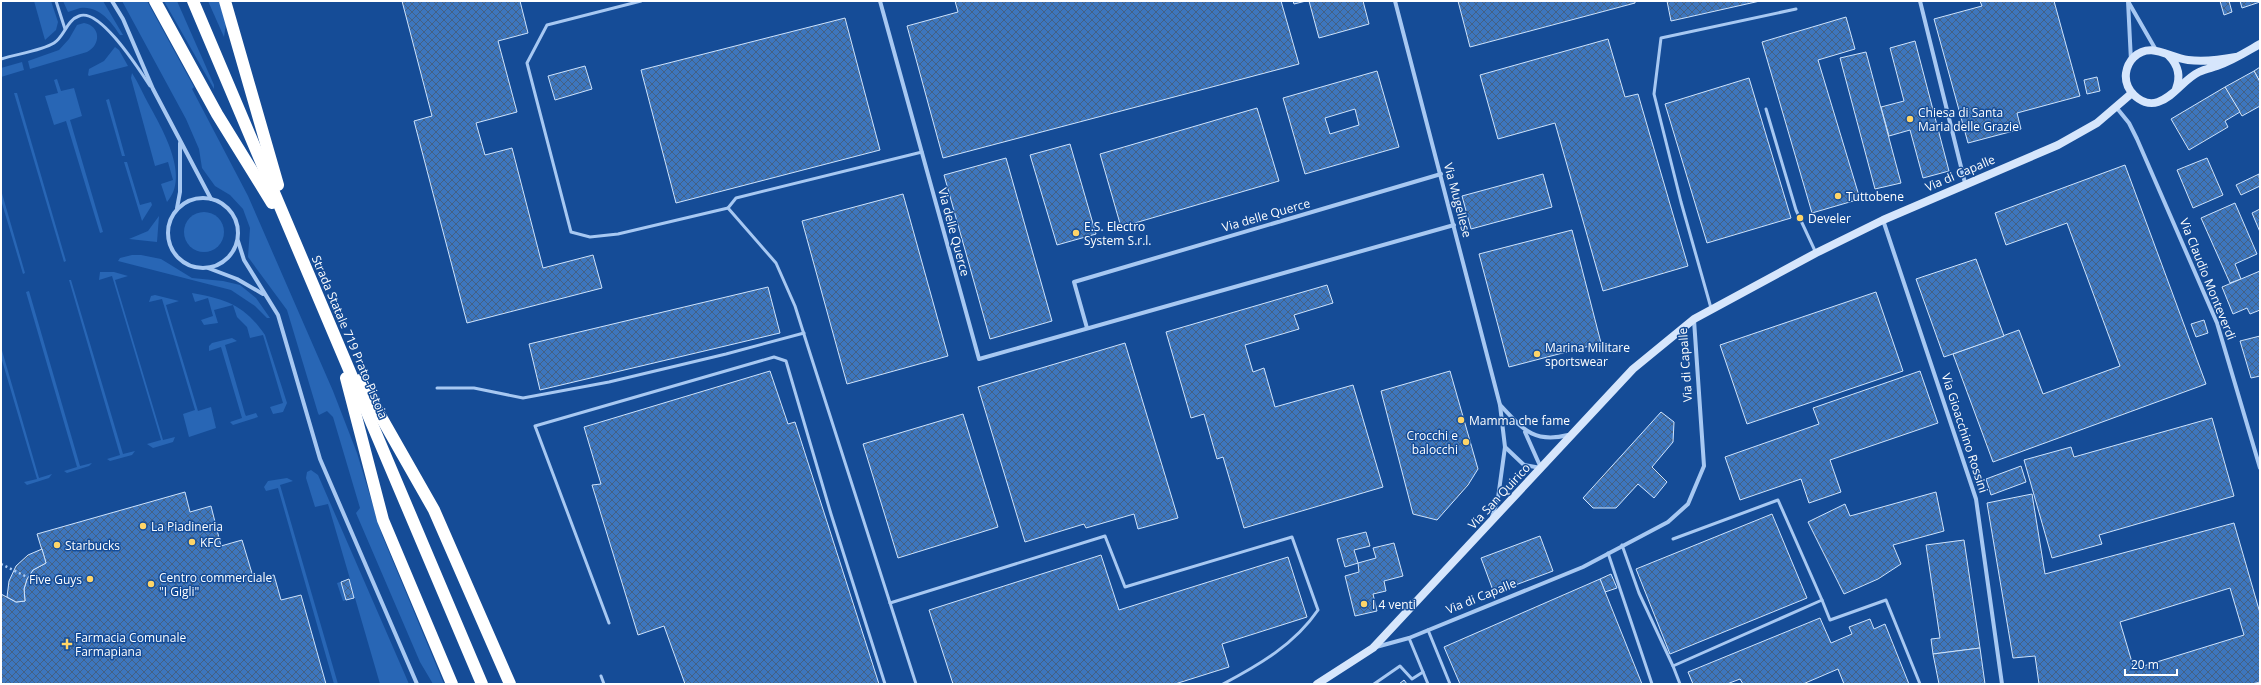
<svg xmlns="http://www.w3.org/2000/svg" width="2261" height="685" font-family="'Open Sans',sans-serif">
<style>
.green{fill:#2866b5;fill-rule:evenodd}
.building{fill:url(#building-cross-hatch);stroke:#cee3fc;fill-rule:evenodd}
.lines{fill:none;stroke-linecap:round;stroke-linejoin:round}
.path{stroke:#a7c8f2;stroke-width:2.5;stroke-dasharray:2 3;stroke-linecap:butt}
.lane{stroke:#a7c8f2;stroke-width:3}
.street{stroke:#a7c8f2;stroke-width:4}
.secondary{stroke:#d6e6fc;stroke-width:8}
.highway{stroke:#fff;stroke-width:12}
.poi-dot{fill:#ffd568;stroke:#154c97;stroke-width:1.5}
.labels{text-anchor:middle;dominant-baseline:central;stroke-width:3;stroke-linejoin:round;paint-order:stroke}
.poi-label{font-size:12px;fill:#fff;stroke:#154c97;text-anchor:start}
.street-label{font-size:12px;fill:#fff;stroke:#154c97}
</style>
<defs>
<pattern id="building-cross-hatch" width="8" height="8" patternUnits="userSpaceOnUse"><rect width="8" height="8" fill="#3d76be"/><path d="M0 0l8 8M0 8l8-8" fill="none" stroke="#446185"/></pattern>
</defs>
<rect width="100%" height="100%" fill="#154c97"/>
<g class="green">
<polygon points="34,1 51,1 58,22 56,30 45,40"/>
<path d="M63 1H103L123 35H120C111 21 98 5 80 8 76 9 72 11 68 12Z"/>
<polygon points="122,1 147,1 194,87 192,89 248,196 333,391 357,453 382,535 444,684 433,684 420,662 356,513 360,508 333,417 327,411 319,415 318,413 287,310 248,257 250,228 243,209 230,195 215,186 202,168 199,149 186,119"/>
<polygon points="164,1 177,1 214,85 214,89"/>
<polygon points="208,1 219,1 226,24 224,37"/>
<path d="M84 23C101 26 101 45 87 52L30 69 28 61 59 50 69 39 77 25Z"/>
<polygon points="115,47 119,50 128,66 89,76 88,75 89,69 104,61"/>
<polygon points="22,62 24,70 1,77 1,68"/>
<path d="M132 73C138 82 143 94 148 103 161 127 191 176 167 202L161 184 173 180 168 162 155 166 131 78Z"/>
<polygon points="57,79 61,91 74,88 82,116 70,120 103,232 100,233 66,121 54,125 45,96 58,93 54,80"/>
<polygon points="17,93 66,261 64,262 14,93"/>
<polygon points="109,99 125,156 122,156 106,100"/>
<polygon points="124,162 127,162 140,205 151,202 152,205 142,221"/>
<polygon points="1,190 25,273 23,274 1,200"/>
<circle cx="204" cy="232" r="20"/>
<polygon points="159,216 157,242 129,239 148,231"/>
<polygon points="132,255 141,255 161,259 192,278 223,281 240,285 256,298 270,318 267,318 255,306 231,290 118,261 120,258"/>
<polygon points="100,272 114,272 128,276 115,280 163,440 175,437 173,442 153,448 147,444 161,440 112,276 99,280"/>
<polygon points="69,280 71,280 123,454 135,451 132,455 110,461 107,459 120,455"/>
<polygon points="29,291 80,466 92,463 89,466 67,473 64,471 77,467 26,292"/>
<path d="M192 293C227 299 245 306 265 335L287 403 283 412 273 414 270 407 283 403 263 335 250 338 247 327 237 317 233 305 214 310 218 323 204 325 201 320 213 316 208 298 195 302Z"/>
<polygon points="155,295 179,301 166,305 198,411 211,407 216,428 189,437 183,414 195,410 162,299 149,302 151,296"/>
<polygon points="232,338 237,341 225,345 245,414 246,416 256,413 258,417 233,425 230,422 242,418 221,347 209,351 209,346 212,343"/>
<polygon points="1,347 39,478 52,474 49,478 27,485 24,482 37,479 1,357"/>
<path d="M311 470 318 475 409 684H380L355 598 343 601 337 583 350 579 328 504 315 507 306 478 307 472ZM349 579 354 597 347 600 341 582Z"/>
<polygon points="287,478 293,481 280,485 338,684 334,684 278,488 266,491 264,487 268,481"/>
</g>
<g class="building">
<polygon points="402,1 520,1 528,33 498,41 517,112 476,123 485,155 512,148 543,268 593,255 602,288 467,323 414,121 432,116"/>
<polygon points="955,1 1281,1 1299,64 943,158 907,26 958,12"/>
<polygon points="1293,1 1306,1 1294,4"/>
<polygon points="1309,1 1363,1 1369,24 1319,38"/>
<polygon points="1458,1 1635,1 1635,3 1470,47"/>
<polygon points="1667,1 1760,1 1671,21"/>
<polygon points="1980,1 2054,1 2080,96 2017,113 2021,129 1968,143 1934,19 1982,6"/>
<polygon points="2220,1 2229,1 2232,12 2224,15"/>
<polygon points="2240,1 2260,1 2260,2 2242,8"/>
<polygon points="1846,17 1855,49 1818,60 1860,199 1812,213 1762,42"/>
<polygon points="845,18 880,150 676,203 641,70"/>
<polygon points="1608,39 1625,97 1638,94 1688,266 1603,291 1555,123 1498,139 1480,75"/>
<polygon points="1915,41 1949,171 1923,178 1910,130 1889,136 1881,107 1904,101 1890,48"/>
<polygon points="1866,52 1901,183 1875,189 1840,58"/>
<polygon points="585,66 592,89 555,100 548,76"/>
<polygon points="2260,67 2260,82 2254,71"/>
<path d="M1377 71 1399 147 1305 174 1283 98ZM1355 109 1359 125 1330 134 1325 118Z"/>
<polygon points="2254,71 2260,82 2260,106 2242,116 2225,87"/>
<polygon points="2097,77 2100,91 2087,94 2084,80"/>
<polygon points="1749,78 1791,218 1707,243 1665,104"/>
<polygon points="2225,87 2240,112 2225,121 2228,127 2189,150 2171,119"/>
<polygon points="1257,108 1279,181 1121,227 1100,154"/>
<polygon points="1070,144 1096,234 1057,245 1030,155"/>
<polygon points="1006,158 1052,321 990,339 944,175"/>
<polygon points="2207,158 2223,195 2193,208 2177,170"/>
<polygon points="2125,165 2206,384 1993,462 1953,354 2019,330 2043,394 2120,366 2067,223 2006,245 1995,213"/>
<polygon points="1543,174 1552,207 1471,229 1462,196"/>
<polygon points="2259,174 2260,186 2241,195 2236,185"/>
<polygon points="903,194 948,356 847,384 802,221"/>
<polygon points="2235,203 2257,254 2235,264 2241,279 2230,283 2201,218"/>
<polygon points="2260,209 2260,232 2252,213"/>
<polygon points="1572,230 1601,343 1509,367 1479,254"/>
<polygon points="1976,259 2004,336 1944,357 1916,279"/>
<polygon points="2260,271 2260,310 2250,314 2247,308 2233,314 2222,287"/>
<polygon points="1327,285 1333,303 1294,315 1299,329 1245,345 1253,372 1264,368 1275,407 1353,385 1383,487 1244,528 1223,457 1217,459 1204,414 1191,418 1166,332"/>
<polygon points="768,287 780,333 540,390 529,344"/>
<polygon points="1876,292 1903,371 1747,424 1720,345"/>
<polygon points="2204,320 2208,333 2196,337 2191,324"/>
<polygon points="2260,336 2260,376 2251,378 2240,341"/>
<polygon points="1125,343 1178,518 1138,529 1134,514 1086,528 1084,524 1025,542 978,387"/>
<polygon points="770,371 788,424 795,422 879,684 685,684 664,626 638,635 592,485 601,484 584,427"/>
<polygon points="1450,371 1478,469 1468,485 1437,520 1413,514 1381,391"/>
<polygon points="1920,371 1938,423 1830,460 1841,492 1809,503 1801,479 1740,500 1725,457 1819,424 1813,408"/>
<polygon points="1661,412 1674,422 1673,442 1652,467 1667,482 1654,498 1638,484 1616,508 1593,508 1583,498"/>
<polygon points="963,414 998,527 898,558 863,444"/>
<polygon points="2212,418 2234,496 2099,535 2102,544 2052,558 2024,460 2071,447 2074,457"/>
<polygon points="2021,466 2026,482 1991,495 1986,479"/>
<polygon points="185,492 190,512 211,506 221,546 242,540 254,580 274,575 281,600 301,595 326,684 1,684 1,594 16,602 25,601 24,589 27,579 33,570 46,563 37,534"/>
<polygon points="1936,492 1944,531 1893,545 1901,564 1878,579 1844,594 1808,522 1845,504 1850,516"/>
<path d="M2032 494 2045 574 2234 523 2260 613V682L2252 684H2039L2035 656 2013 658 1987 503ZM2230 588 2244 635 2134 669 2120 622Z"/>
<polygon points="1772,514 1807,598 1670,654 1636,569"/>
<polygon points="1366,532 1370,546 1354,550 1358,563 1345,567 1337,539"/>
<polygon points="1540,536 1553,571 1494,593 1481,558"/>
<polygon points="1964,540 1980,648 1933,654 1931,639 1940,638 1926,545"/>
<polygon points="1394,543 1403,576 1384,581 1386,591 1373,594 1377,611 1355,616 1345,576 1359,572 1358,563 1376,558 1373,548"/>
<polygon points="42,549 46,563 33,570 27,579 24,589 25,601 16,602 7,597 9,581 16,566 28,555"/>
<polygon points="1101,555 1119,610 1288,557 1307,617 1222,644 1229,667 1175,684 953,684 929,610"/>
<polygon points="1611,574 1617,588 1605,592 1600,579"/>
<polygon points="349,579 354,598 346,600 341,582"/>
<polygon points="1600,579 1642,684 1460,684 1444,647"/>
<polygon points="1820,618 1831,643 1852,634 1849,627 1870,619 1874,629 1885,624 1909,684 1844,684 1838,669 1803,684 1743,684 1740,679 1727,684 1693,684 1688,672"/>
<polygon points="1980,648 1985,684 1939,684 1933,654"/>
<polygon points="1404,680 1407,684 1399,684"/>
</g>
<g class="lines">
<polyline class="path" points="1,564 27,577"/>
<g class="lane">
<polyline points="56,1 65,29"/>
<polyline points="641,1 547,25 527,63 571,232 590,237 618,234 728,208 776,263 795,306 808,347 916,684"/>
<path d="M1 59C16 54 41 51 54 43 64 37 67 20 79 16 100 7 140 71 150 86"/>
<polyline points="1766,109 1796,210 1816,253"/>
<polyline points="728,208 736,198 922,152"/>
<polyline points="1711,308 1681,202 1654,94 1661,38 1796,9"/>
<polyline points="437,388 474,388 523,398 609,382 726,354 804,333"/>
<polyline points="1673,539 1778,500 1822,600"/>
<polyline points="1622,545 1639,593 1673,666 1822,600 1830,620 1886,600 1920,684"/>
<polyline points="1608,553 1652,684"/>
<path d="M890 603 1105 536 1125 587 1292 537 1318 610C1295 644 1259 665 1223 684"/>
<polyline points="609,623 535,426 774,357 786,361 831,514 885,684"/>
<polyline points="1428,630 1450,684"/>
<polyline points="1409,638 1428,684"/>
<polyline points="1673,666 1680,684"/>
<polyline points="601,676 604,684"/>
<polyline points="1374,684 1400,666 1412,679 1423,672"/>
</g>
<g class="street">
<polyline points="112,1 123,19 153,89 211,199"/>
<polyline points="880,1 979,359 1454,225"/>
<polyline points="1395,1 1500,405 1505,447 1498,498 1492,517"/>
<polyline points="1920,1 1965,183"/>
<polyline points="2128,1 2131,61"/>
<polyline points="2129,3 2156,50"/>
<polyline points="2116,107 2129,123 2137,139 2217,323 2260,468"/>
<circle cx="203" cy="233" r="35"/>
<polyline points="177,208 180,192 180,143"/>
<polyline points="1883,220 1976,499 2002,684"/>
<polyline points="238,241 244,260 278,315 320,459 417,684"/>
<polyline points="208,268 237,279 263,294"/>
<polyline points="1087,328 1074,282 1441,174"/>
<path d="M1500 405C1522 428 1533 444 1568 435"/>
<polyline points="1525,432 1541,468"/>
<polyline points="1505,447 1524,465 1541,468"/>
<polyline points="1376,647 1409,638 1583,567 1668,522 1688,504 1704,466 1694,320"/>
</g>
<g class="secondary">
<path d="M2169 56C2178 65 2181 76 2176 89"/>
<path d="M2236 57C2220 60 2205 62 2188 60 2169 58 2151 41 2134 57 2130 61 2127 66 2126 73 2125 81 2128 89 2134 95 2140 101 2149 105 2158 102 2174 97 2184 79 2199 72 2205 69 2211 68 2217 66 2232 61 2246 52 2260 44"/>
<polyline points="1317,684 1373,648 1633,369 1694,319 1816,253 1883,220 2058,145 2097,123 2132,93"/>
</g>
<g class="highway">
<polyline points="155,1 217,114 272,203"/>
<polyline points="193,1 482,684"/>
<polyline points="225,1 278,185"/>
<polyline points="346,378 383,520 452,684"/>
<polyline points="360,380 434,510 510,684"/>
</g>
</g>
<g class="poi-dot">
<circle cx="1910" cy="119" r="4"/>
<circle cx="1838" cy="196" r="4"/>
<circle cx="1800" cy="218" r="4"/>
<circle cx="1076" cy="233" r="4"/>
<circle cx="1537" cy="354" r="4"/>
<circle cx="1461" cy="420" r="4"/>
<circle cx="1466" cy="442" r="4"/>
<circle cx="143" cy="526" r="4"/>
<circle cx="192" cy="542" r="4"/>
<circle cx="57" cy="545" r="4"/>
<circle cx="90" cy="579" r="4"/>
<circle cx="151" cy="584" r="4"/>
<circle cx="1364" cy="604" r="4"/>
<path d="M65 638h4v4h4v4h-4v4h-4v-4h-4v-4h4z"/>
</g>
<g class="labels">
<g class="poi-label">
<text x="1918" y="112">Chiesa di Santa<tspan x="1918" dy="14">Maria delle Grazie</tspan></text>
<text x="1846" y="196">Tuttobene</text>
<text x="1808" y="218">Develer</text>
<text x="1084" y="226">E.S. Electro<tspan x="1084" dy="14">System S.r.l.</tspan></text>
<text x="1545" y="347">Marina Militare<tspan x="1545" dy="14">sportswear</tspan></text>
<text x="1469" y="420">Mamma che fame</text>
<text x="1458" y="435" text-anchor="end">Crocchi e<tspan x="1458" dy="14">balocchi</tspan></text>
<text x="151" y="526">La Piadineria</text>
<text x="200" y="542">KFC</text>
<text x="65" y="545">Starbucks</text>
<text x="159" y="577">Centro commerciale<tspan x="159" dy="14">"I Gigli"</tspan></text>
<text x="82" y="579" text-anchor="end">Five Guys</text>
<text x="1372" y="604">I 4 venti</text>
<text x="75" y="637">Farmacia Comunale<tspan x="75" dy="14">Farmapiana</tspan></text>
</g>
<g class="street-label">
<text transform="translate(1960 173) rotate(-23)">Via di Capalle</text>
<text transform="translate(1458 200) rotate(75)">Via Mugellese</text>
<text transform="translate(1266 215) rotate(-16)">Via delle Querce</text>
<text transform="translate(954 232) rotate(75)">Via delle Querce</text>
<text transform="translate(2208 279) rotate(68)">Via Claudio Monteverdi</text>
<text transform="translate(350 337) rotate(67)">Strada Statale 719 Prato-Pistoia</text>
<text transform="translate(1685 365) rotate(-94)">Via di Capalle</text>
<text transform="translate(1965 433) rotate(72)">Via Gioacchino Rossini</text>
<text transform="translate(1499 496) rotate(-47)">Via San Quirico</text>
<text transform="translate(1481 596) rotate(-22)">Via di Capalle</text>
</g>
</g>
<rect width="2261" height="685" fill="none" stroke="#ffffff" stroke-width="4"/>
<path d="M2125 669v6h52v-6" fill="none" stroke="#ffffff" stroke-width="2"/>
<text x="2131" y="669" font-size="12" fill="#ffffff" stroke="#154c97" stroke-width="3" paint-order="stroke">20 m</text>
</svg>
